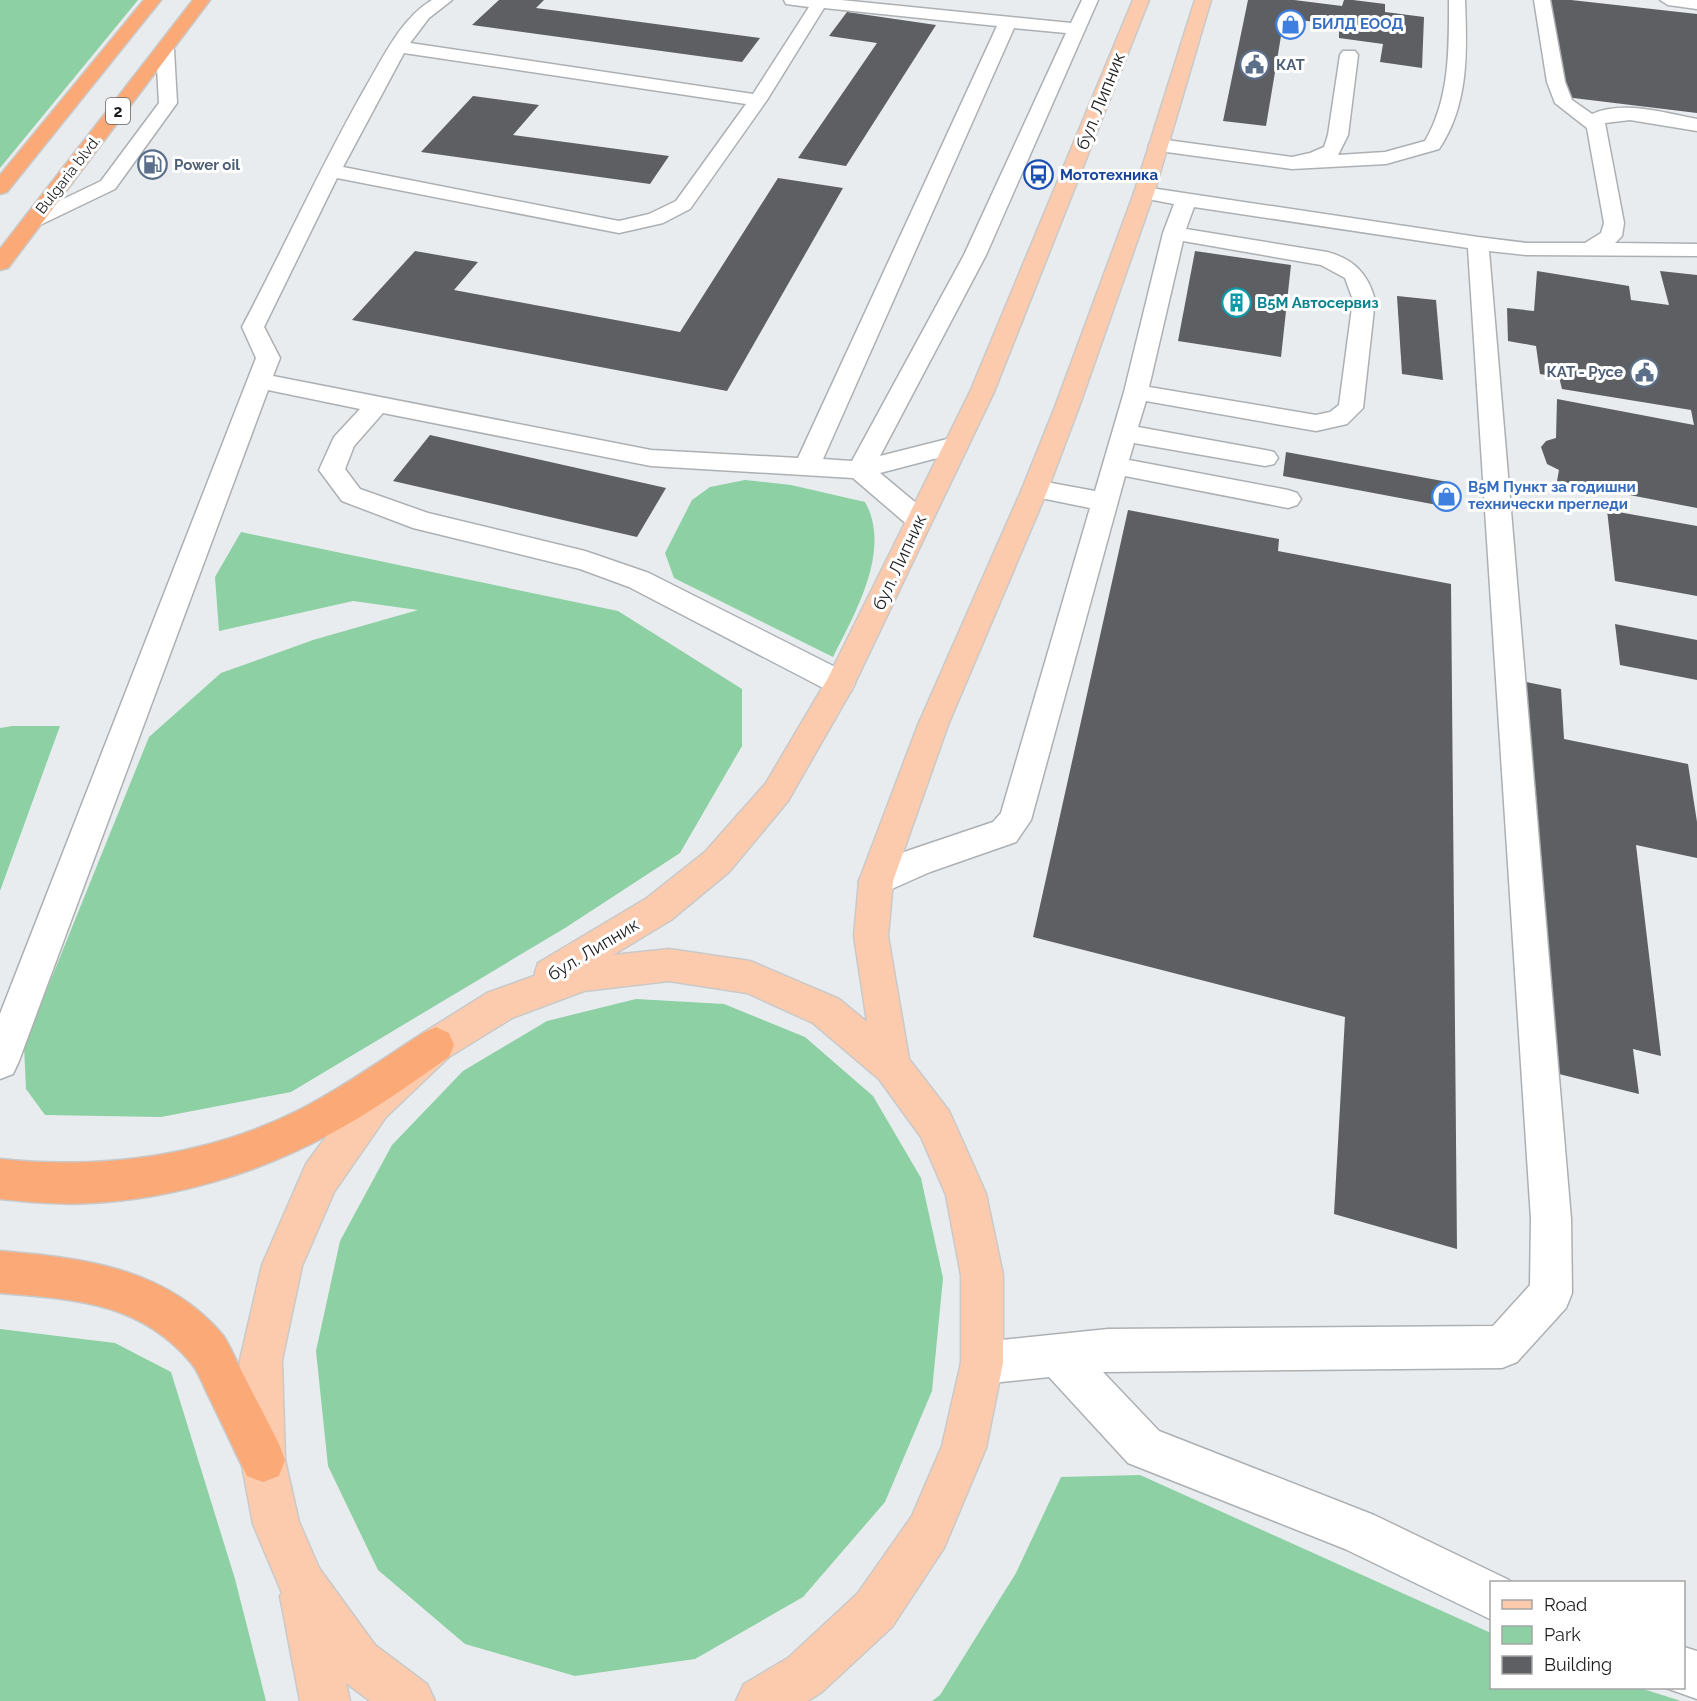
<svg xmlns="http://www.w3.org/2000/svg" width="1697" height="1701" font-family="Raleway,sans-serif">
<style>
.green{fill:#8cd0a4}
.building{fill:#5d5f62}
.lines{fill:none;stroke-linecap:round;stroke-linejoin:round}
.minor-casing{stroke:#adb0b3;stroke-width:3}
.major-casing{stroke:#c9c9c9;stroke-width:3}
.highway-casing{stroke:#c9c9c9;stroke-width:3}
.minor{fill:#fff;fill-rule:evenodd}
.major{fill:#fccbad;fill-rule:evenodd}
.highway{fill:#faa977;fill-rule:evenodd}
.labels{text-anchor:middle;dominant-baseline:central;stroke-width:6;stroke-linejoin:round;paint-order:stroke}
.far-shop-label{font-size:15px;font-weight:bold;fill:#366cbe;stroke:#fff;text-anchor:start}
.far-service-label{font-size:15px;font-weight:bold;fill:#4e5e75;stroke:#fff;text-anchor:start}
.far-street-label{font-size:15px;fill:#1c1d1e;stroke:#fff}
.far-transit-label{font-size:15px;font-weight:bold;fill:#164399;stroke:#fff;text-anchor:start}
.far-culture-label{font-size:15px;font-weight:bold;fill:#0d838f;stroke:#fff;text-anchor:start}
.shield{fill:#fff;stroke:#606162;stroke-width:1.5}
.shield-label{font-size:16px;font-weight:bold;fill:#1c1d1e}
.street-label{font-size:18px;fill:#1c1d1e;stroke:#fff}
</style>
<rect width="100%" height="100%" fill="#e8ecee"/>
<g class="green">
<polygon points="0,0 138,0 0,168"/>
<path d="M745 480 791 485 865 502C892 550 855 613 833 657L674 578 665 553 692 500 710 487Z"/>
<polygon points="241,532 618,611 742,689 742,746 680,853 565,928 291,1092 161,1117 45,1115 26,1089 24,1046 149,737 221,673 313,640 418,610 353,601 219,631 215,577"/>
<polygon points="12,726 60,726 0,891 0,728"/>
<polygon points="636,999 724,1004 805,1037 873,1096 921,1178 943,1278 932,1391 885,1502 803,1597 695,1659 575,1676 465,1644 378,1570 328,1466 316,1351 340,1241 392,1145 463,1071 547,1021"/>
<polygon points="0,1329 115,1343 171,1372 235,1579 266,1701 0,1701"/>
<polygon points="1140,1475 1491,1633 1492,1688 1640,1688 1681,1701 932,1701 940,1695 1016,1573 1061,1477"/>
</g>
<g class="building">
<polygon points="499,0 544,0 536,8 760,38 742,62 472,25"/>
<polygon points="1248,0 1294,0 1342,6 1344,0 1353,0 1385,4 1385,12 1424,17 1422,68 1380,62 1383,44 1339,38 1339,25 1284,18 1266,126 1223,121"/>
<polygon points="1551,0 1571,0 1697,14 1697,113 1565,97"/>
<polygon points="847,12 936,25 846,166 798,158 877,43 829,36"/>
<polygon points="473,96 539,105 513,135 669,156 650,184 421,152"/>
<polygon points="778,178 843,188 727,391 352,320 415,251 478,262 454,290 680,332"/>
<polygon points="1195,251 1291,265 1281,357 1178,341"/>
<polygon points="1537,271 1629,286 1631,300 1669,305 1660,271 1697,275 1697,508 1557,481 1559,470 1547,464 1541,447 1546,441 1556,438 1557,399 1694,425 1691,410 1562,389 1559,377 1540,374 1536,346 1508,341 1507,308 1534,311"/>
<polygon points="1397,296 1436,300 1443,380 1402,374"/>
<polygon points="430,435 666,488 637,537 393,481"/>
<polygon points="1286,452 1448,482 1448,507 1283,476"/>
<polygon points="1128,510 1279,539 1278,551 1451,584 1457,1249 1334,1214 1345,1017 1033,937"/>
<polygon points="1607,510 1697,526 1697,596 1615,581"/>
<polygon points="1615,624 1697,640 1697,680 1620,665"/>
<polygon points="1526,682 1561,689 1564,739 1688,764 1697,822 1697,858 1636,845 1661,1056 1633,1049 1639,1094 1551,1072"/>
</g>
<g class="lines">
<defs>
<g id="minor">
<path d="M432 0H452L429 18 410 43 753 94 809 7 786 4 784 0H841L1071 23 1082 0H1098L986 255 880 456 955 437 964 439 968 445 964 451 880 473 928 513 932 520 928 527 919 529 910 527 853 478 651 466 383 413 354 446 345 469 360 489 428 513 585 551 649 573 851 675 855 683 851 691 840 695 829 691 629 587 580 569 413 528 342 501 319 470 334 437 360 409 268 390 19 1061 13 1074 0 1079V1014L256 358 242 327C285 246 322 163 368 83 385 54 402 18 432 0ZM824 8 997 26 798 458 651 450 273 376 280 358 264 327 337 178 619 233 663 223 690 209 767 100ZM1014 28 1066 33 964 255 852 461 823 459ZM404 53 746 104 676 201 649 214 619 221 343 167Z"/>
<path d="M1449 0H1465C1467 51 1469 105 1439 149L1386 164 1292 169 1159 151 1152 149 1149 145 1152 141 1159 139 1292 157 1310 153 1324 147 1328 135 1340 55 1343 51H1355L1358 55 1348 135 1338 155 1385 152 1425 141C1450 98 1449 49 1449 0Z"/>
<path d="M1534 0H1550L1565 82 1572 100 1592 114C1624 100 1664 113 1697 119V131L1630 120 1605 123 1624 223 1622 236 1615 243 1697 244V256L1527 255 1489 251 1571 1219 1572 1293 1566 1308 1517 1362 1502 1368 1103 1372 1159 1431 1374 1515 1509 1580 1510 1582H1492V1620L1345 1549 1128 1463 1049 1377 982 1384 967 1378 961 1363 967 1348 982 1342 1108 1329 1493 1326 1530 1285 1531 1219 1468 248 1194 207 1186 229 1327 252C1354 259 1368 274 1375 300L1363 408 1347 424 1316 431 1146 401 1138 427 1265 450 1274 452 1278 458 1274 464 1265 466 1134 443 1129 460 1288 490 1297 493 1301 499 1297 505 1288 508 1125 476 1031 820 1016 842 930 872 876 896 864 891 859 881 864 871 907 851 993 822 1001 813 1090 508 1026 495 1022 489 1026 483 1035 480 1095 491 1124 392 1163 233 1174 204 1137 197 1134 193 1137 189 1144 187 1478 237 1527 243H1585L1601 233 1604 223 1587 128 1555 103 1547 82ZM1183 241 1321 265 1345 278 1353 300 1339 405 1330 412 1316 415 1149 387Z"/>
<polygon points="1660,0 1697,0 1697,9 1668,5"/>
<polygon points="165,45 171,46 174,50 177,103 115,189 40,225 33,227 26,225 23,221 26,217 101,181 159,103 156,50 159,46"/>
<polygon points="1684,1647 1697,1651 1697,1699 1666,1688 1684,1688"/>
</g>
<polygon id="major" points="1133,0 1149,0 994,392 851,691 788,801 729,872 671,920 613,955 669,949 750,961 839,999 867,1022 854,936 859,881 918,725 1022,489 1055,407 1134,193 1195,0 1211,0 1154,193 1079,407 1048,489 948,725 893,881 888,936 909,1059 949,1111 980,1180 986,1194 1003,1275 1003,1363 986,1448 944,1548 892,1627 822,1692 808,1701 736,1701 744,1684 788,1658 858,1593 912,1516 942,1446 961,1363 961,1275 946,1195 921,1137 879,1079 813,1023 747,993 669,981 584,991 512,1018 449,1057 386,1117 334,1192 302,1266 282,1360 285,1460 299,1522 319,1568 375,1645 427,1684 435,1701 370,1701 346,1683 350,1701 300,1701 280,1596 282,1593 253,1524 241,1460 240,1360 262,1265 306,1164 360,1091 423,1033 487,993 534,976 538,963 647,898 705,852 766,783 828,678 970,392"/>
<g id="highway">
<polygon points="144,0 161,0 7,192 0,194 0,175"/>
<polygon points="193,0 210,0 8,268 0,270 0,249"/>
<path d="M436 1027 449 1033 454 1045 449 1057C410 1084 372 1112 330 1134 259 1173 172 1199 91 1203 60 1205 30 1202 0 1199V1159C102 1170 210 1156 303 1108 345 1086 384 1058 423 1033Z"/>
<path d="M0 1251C81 1258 165 1267 222 1334 229 1343 234 1356 239 1366 252 1392 266 1418 279 1444L285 1460 279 1476 263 1482 247 1476C234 1450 222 1423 209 1397 204 1387 199 1373 192 1364 141 1302 74 1299 0 1293Z"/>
</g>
</defs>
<use href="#minor" class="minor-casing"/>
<use href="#major" class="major-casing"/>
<use href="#highway" class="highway-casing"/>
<use href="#minor" class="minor"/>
<use href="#major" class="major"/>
<use href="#highway" class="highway"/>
</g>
<defs>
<symbol id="shop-ring" viewBox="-11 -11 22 22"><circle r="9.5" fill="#fff" stroke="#3f7fe0" stroke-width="1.5"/><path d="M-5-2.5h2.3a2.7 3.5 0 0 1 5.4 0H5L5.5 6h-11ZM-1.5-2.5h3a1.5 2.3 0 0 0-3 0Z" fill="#3f7fe0"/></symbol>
<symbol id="civic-ring" viewBox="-11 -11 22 22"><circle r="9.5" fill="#fff" stroke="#5c6f8a" stroke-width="1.5"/><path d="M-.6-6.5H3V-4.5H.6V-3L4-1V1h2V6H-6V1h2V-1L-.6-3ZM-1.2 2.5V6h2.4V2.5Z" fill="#5c6f8a"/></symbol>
<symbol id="fuel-ring" viewBox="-11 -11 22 22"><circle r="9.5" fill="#fff" stroke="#5c6f8a" stroke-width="1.5"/><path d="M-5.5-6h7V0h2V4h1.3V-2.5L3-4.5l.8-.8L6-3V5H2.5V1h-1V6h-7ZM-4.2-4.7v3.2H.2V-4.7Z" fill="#5c6f8a"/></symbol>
<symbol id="bus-ring" viewBox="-11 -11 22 22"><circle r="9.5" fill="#fff" stroke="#1a4fb4" stroke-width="1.5"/><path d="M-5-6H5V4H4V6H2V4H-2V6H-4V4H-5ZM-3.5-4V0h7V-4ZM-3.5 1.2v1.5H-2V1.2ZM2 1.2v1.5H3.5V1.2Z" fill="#1a4fb4"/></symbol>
<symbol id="building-ring" viewBox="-11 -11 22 22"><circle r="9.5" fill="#fff" stroke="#0f9aa8" stroke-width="1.5"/><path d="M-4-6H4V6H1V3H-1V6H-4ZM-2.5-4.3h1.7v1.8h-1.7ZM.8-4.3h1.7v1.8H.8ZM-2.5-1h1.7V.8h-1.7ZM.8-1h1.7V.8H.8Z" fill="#0f9aa8"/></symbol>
</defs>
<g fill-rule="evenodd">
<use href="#shop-ring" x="1274" y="8" width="33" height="33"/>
<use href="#civic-ring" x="1238" y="48" width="33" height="33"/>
<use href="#fuel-ring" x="136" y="148" width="33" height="33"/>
<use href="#bus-ring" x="1022" y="158" width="33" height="33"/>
<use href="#building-ring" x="1220" y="286" width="33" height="33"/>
<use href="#civic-ring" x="1628" y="356" width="33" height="33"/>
<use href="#shop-ring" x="1430" y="480" width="33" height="33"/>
</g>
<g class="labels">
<g class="far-shop-label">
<text x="1312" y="24">БИЛД ЕООД</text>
<text x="1468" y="487">В5М Пункт за годишни<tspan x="1468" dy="17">технически прегледи</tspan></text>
</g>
<g class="far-service-label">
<text x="1276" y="65">КАТ</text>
<text x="174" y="165">Power oil</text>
<text x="1623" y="372" text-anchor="end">КАТ - Русе</text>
</g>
<g class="far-street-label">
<text transform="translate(68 175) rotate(-52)">Bulgaria blvd.</text>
</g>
<g class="far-transit-label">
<text x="1060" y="175">Мототехника</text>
</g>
<g class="far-culture-label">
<text x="1257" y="303">В5М Автосервиз</text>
</g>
<rect class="shield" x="106" y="98" width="24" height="26" rx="4.5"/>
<g class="shield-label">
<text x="118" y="111">2</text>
</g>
<g class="street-label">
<text transform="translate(1100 101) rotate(-68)">бул. Липник</text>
<text transform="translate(899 562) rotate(-65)">бул. Липник</text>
<text transform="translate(593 949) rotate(-31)">бул. Липник</text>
</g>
</g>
<rect x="1490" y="1581" width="195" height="108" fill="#ffffff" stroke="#a4a5a5" stroke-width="1.5"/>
<rect x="1502" y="1600" width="30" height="9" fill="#fccbad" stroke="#a4a5a5" stroke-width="1.5"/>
<text x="1544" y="1611" font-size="18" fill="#1c1d1e">Road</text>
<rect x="1502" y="1626" width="30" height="18" fill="#8cd0a4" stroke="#a4a5a5" stroke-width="1.5"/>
<text x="1544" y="1641" font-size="18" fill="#1c1d1e">Park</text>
<rect x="1502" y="1656" width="30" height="18" fill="#5d5f62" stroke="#a4a5a5" stroke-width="1.5"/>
<text x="1544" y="1671" font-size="18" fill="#1c1d1e">Building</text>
</svg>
